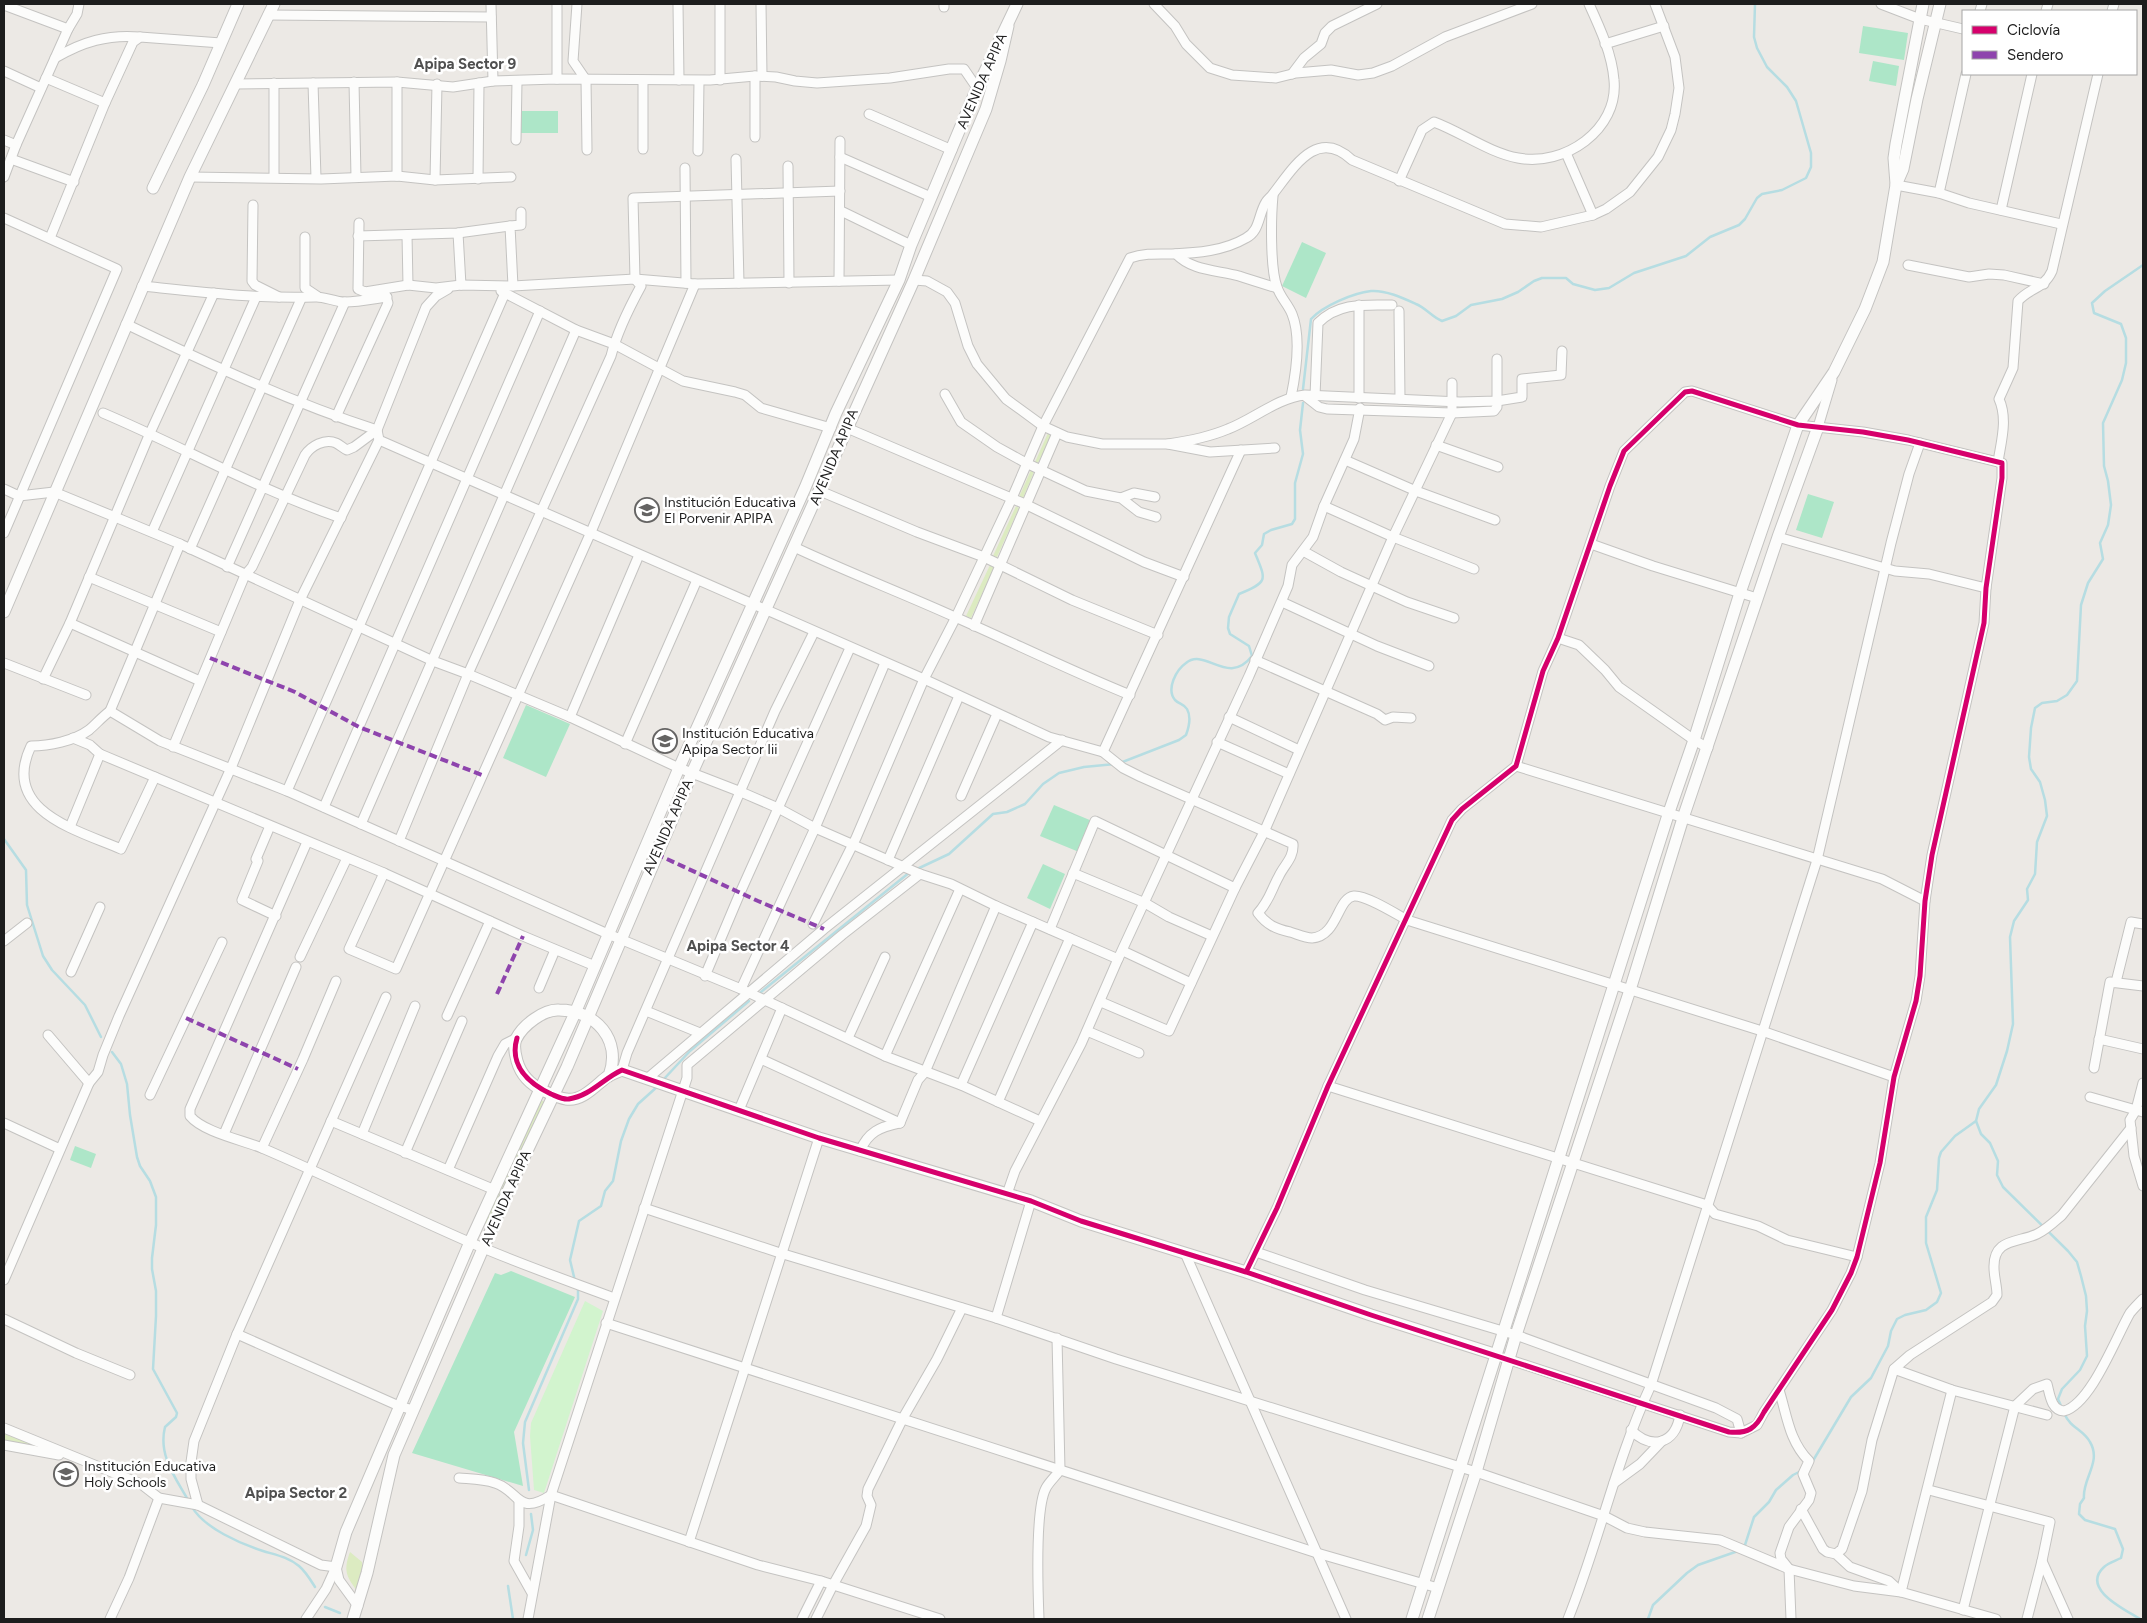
<svg xmlns="http://www.w3.org/2000/svg" width="2147" height="1623" font-family="Figtree,sans-serif">
<style>
.grass{fill:#dcebc1}
.park{fill:#d2f4ce}
.pitch{fill:#ade6c8}
.lines{fill:none;stroke-linecap:round;stroke-linejoin:round}
.stream{stroke:#b6dde2;stroke-width:2.5}
.minor-casing{stroke:#c4c3c1;stroke-width:11}
.tertiary-casing{stroke:#c4c3c1;stroke-width:13}
.minor{stroke:#fcfcfb;stroke-width:9}
.tertiary{stroke:#fcfcfb;stroke-width:11}
.quiet{stroke:#8e44ad;stroke-width:4;stroke-dasharray:8 4;stroke-linecap:butt}
.cycleway-casing{stroke:#fff;stroke-width:8}
.cycleway{stroke:#d6006c;stroke-width:5}
.labels{text-anchor:middle;dominant-baseline:central;stroke-width:5;stroke-linejoin:round;paint-order:stroke}
.street-label{font-size:14px;fill:#1d1d1d;stroke:#fff}
.poi-label{font-size:14px;fill:#1d1d1d;stroke:#fff;text-anchor:start}
.neighbourhood-label{font-size:15px;font-weight:bold;fill:#505050;stroke:#fff}
</style>
<rect width="100%" height="100%" fill="#ece9e5"/>
<g class="grass">
<polygon points="1048,433 1052,435 1038,463 1035,462"/>
<polygon points="1031,470 1034,472 1023,498 1019,497"/>
<polygon points="1016,506 1019,508 997,557 993,556"/>
<polygon points="990,565 994,568 971,618 966,616"/>
<polygon points="541,1100 545,1102 490,1225 484,1223"/>
<polygon points="4,1434 37,1446 4,1440"/>
<path d="M350 1552 362 1562 363 1583 360 1595C348 1578 342 1573 350 1552Z"/>
</g>
<polygon class="park" points="585,1301 603,1311 544,1493 534,1490 530,1436 531,1423"/>
<g class="pitch">
<polygon points="1863,26 1908,33 1904,60 1859,53"/>
<polygon points="1873,61 1899,66 1896,86 1869,81"/>
<rect x="519" y="111" width="39" height="22"/>
<polygon points="1302,242 1326,253 1306,298 1282,286"/>
<polygon points="1808,494 1834,502 1822,538 1796,530"/>
<polygon points="526,705 570,724 546,777 503,758"/>
<polygon points="1054,805 1092,821 1079,852 1040,836"/>
<polygon points="1043,864 1065,874 1050,909 1027,898"/>
<polygon points="75,1146 96,1154 91,1168 70,1160"/>
<polygon points="511,1271 575,1297 514,1432 523,1486 412,1453 495,1273 501,1275"/>
</g>
<g class="lines">
<g class="stream">
<path d="M1303 389 1311 319C1323 306 1353 293 1371 291 1386 290 1403 298 1416 304 1426 308 1432 317 1442 321L1456 316 1471 305 1502 299 1518 292 1534 281 1542 278H1566L1573 284 1595 290 1609 288 1634 273 1686 256 1710 237 1739 225 1745 219 1757 198 1762 194 1782 190 1806 178 1811 167V153L1796 101 1787 87 1767 67 1757 48 1754 37 1755 4"/>
<path d="M1120 763 1179 740 1186 735C1189 727 1191 716 1187 709 1184 704 1179 704 1175 700 1166 689 1176 670 1186 663 1205 647 1228 687 1252 656L1249 646 1230 634 1228 628 1229 617 1239 594C1269 582 1266 580 1255 553L1262 545 1264 534 1271 530 1292 524 1295 519V483L1303 454 1300 430 1303 403"/>
<polyline points="4,839 26,870 27,905 43,956 52,970 85,1005 101,1037"/>
<polyline points="915,870 949,854 993,814 1007,812 1025,804 1043,784 1059,773 1084,767 1115,764"/>
<polyline points="761,992 910,872"/>
<path d="M112 1052 121 1064 127 1084 130 1115 137 1157 140 1166 150 1181 156 1197V1225L152 1258V1269L156 1291V1316L153 1369 177 1413 176 1417 165 1427C158 1455 175 1477 188 1500"/>
<polyline points="663,1080 690,1051 749,1001"/>
<polyline points="575,1281 570,1260 579,1221 601,1206 605,1191 613,1181 621,1141 629,1119 638,1104 658,1086"/>
<polyline points="2062,1408 2058,1399 2062,1389 2080,1370 2087,1356 2085,1326 2087,1311 2086,1296 2081,1276 2077,1262 2068,1251 2003,1187 1997,1175 1998,1161 1990,1143 1981,1134 1976,1121 1979,1109 1996,1085 2007,1051 2013,1024 2010,937 2014,921 2028,900 2027,889 2035,874 2037,842 2047,816 2045,800 2040,782 2031,769 2029,757 2031,728 2035,708 2042,703 2057,701 2067,695 2077,681 2081,605 2088,583 2103,559 2100,543 2108,525 2111,505 2108,481 2104,466 2103,423 2122,380 2126,363 2126,338 2121,324 2094,313 2092,303 2105,291 2143,265"/>
<path d="M2064 1413C2071 1429 2083 1429 2090 1442 2102 1462 2082 1479 2084 1498L2080 1504 2079 1514 2085 1520 2115 1529 2123 1549 2121 1558C2115 1561 2108 1563 2104 1567 2080 1589 2126 1610 2140 1619"/>
<polyline points="1811,1464 1851,1397 1871,1378 1888,1346 1891,1331 1897,1319 1905,1315 1926,1310 1937,1302 1941,1293 1926,1243 1926,1217 1937,1190 1939,1158 1941,1152 1955,1136 1976,1121"/>
<polyline points="529,1490 523,1443 525,1422 578,1299 578,1288"/>
<path d="M192 1507C204 1528 241 1544 263 1551 276 1555 288 1557 299 1566 306 1572 310 1579 315 1587"/>
<polyline points="1743,1548 1745,1545 1754,1517 1769,1502 1776,1490 1793,1475 1801,1471"/>
<polyline points="526,1555 533,1530 531,1514"/>
<polyline points="508,1586 513,1619"/>
<polyline points="325,1607 340,1613"/>
<polyline points="1648,1619 1653,1605 1687,1573 1698,1565 1738,1551"/>
</g>
<defs>
<g id="minor">
<polyline points="491,4 493,81"/>
<polyline points="557,4 557,79"/>
<polyline points="577,4 573,61 586,80 587,150"/>
<polyline points="678,4 679,80"/>
<polyline points="761,4 762,76"/>
<polyline points="944,4 944,7"/>
<polyline points="1154,4 1175,26 1186,44 1210,68 1232,75 1276,78 1296,73 1331,70 1358,75 1373,73 1392,66 1445,37 1532,4"/>
<polyline points="1881,4 1920,19 1963,29"/>
<polyline points="4,5 68,29"/>
<polyline points="1980,11 1982,4"/>
<polyline points="2046,11 2048,4"/>
<polyline points="2112,11 2114,4"/>
<polyline points="268,15 491,17"/>
<polyline points="1605,44 1664,26"/>
<path d="M55 58C82 42 108 34 140 37"/>
<polyline points="4,71 41,88"/>
<polyline points="1292,74 1304,58 1321,44 1325,33 1332,26 1377,4"/>
<polyline points="755,76 755,137"/>
<polyline points="46,78 105,103"/>
<polyline points="643,80 643,149"/>
<polyline points="720,80 720,4"/>
<polyline points="354,82 356,177"/>
<polyline points="397,82 397,176"/>
<polyline points="274,83 274,177"/>
<polyline points="313,83 316,178"/>
<polyline points="235,84 397,82 453,87 493,81 557,79 710,80 755,76 776,77 795,81 817,83 890,78 949,69 964,69 977,88"/>
<polyline points="869,114 952,150"/>
<polyline points="4,140 16,145"/>
<polyline points="516,140 517,81"/>
<polyline points="698,151 699,81"/>
<polyline points="1566,153 1593,215"/>
<polyline points="840,157 931,197"/>
<polyline points="11,159 74,182"/>
<polyline points="736,159 739,283"/>
<polyline points="788,166 789,283"/>
<polyline points="685,168 686,283"/>
<polyline points="4,177 16,145 68,29 77,14 79,4"/>
<polyline points="190,177 321,179 397,176 435,180 511,177"/>
<polyline points="478,179 479,83"/>
<polyline points="435,180 437,84"/>
<path d="M1399 181 1422 130 1434 122C1461 132 1490 153 1518 158 1564 167 1619 130 1614 80 1612 54 1600 28 1589 4"/>
<polyline points="1896,185 1939,193 1969,203 2061,224"/>
<polyline points="1939,193 1966,74"/>
<path d="M1273 196C1271 217 1270 268 1277 287 1280 297 1288 304 1292 314 1301 336 1296 373 1291 397"/>
<polyline points="253,205 252,281 255,285 279,297"/>
<polyline points="2001,210 2032,74"/>
<polyline points="841,211 911,245"/>
<polyline points="4,218 117,269 4,533"/>
<polyline points="359,223 358,289 365,292 408,285 436,288 461,285 513,286 635,279 695,284 899,280"/>
<polyline points="458,233 461,285"/>
<polyline points="407,235 408,285"/>
<polyline points="358,236 458,233 510,226"/>
<polyline points="305,237 305,288 317,296"/>
<polyline points="50,238 105,103 133,42 140,37 221,43"/>
<path d="M1176 254C1192 271 1217 270 1239 276 1251 280 1264 284 1277 288"/>
<polyline points="1908,265 1969,277 1989,274 2004,275 2044,284"/>
<polyline points="914,280 927,281 947,292 955,303 968,346 977,364 1006,399 1043,426 1067,437 1102,444 1168,444 1210,452 1275,448"/>
<polyline points="839,281 840,141"/>
<path d="M142 286C200 292 257 299 315 297 323 296 335 302 345 302 358 302 373 299 387 297"/>
<polyline points="513,286 510,226 521,225 521,212"/>
<polyline points="501,291 576,330 614,344 683,381 735,392 745,395 761,408 831,428"/>
<polyline points="1399,311 1400,399"/>
<path d="M126 324C207 363 290 402 377 430L379 440 924 679 1049 737 1103 752 1123 768 1141 777 1293 844C1294 858 1284 865 1279 876 1271 890 1270 900 1258 913 1267 925 1276 929 1290 932 1297 934 1305 938 1312 938 1338 936 1337 898 1354 896 1366 895 1396 914 1407 920L1762 1031 1894 1077"/>
<polyline points="945,394 961,422 997,447 1026,463 1086,491 1121,498 1139,512 1156,517"/>
<polyline points="1305,396 1319,407 1327,409 1452,413 1494,411 1497,407 1497,359"/>
<path d="M1315 396 1318 323C1339 302 1365 305 1392 305"/>
<polyline points="1359,398 1359,305"/>
<path d="M103 413C183 447 259 490 341 518"/>
<polyline points="336,417 388,303 385,294"/>
<polyline points="1818,427 1832,380"/>
<polyline points="847,428 1025,504 1144,562 1184,577"/>
<path d="M1168 444C1189 441 1209 437 1228 429 1254 419 1277 398 1305 395L1460 402 1497 401 1522 397V379L1561 375 1562 351"/>
<polyline points="1436,445 1498,467"/>
<polyline points="1345,460 1416,491 1495,520"/>
<path d="M1998 462C2001 442 2008 419 1999 399L2013 368 2018 301C2029 288 2044 289 2052 271L2098 74"/>
<polyline points="4,489 19,496 54,492 115,517 180,544 433,661 468,674 570,717 679,768 741,792 778,808 815,828 920,874 951,884 996,906 1118,959"/>
<polyline points="820,491 917,532 984,557 1072,600 1158,635"/>
<polyline points="1121,498 1134,493 1155,497"/>
<polyline points="1324,506 1393,537 1474,569"/>
<polyline points="152,532 256,297"/>
<polyline points="1778,537 1895,571 1929,574 1986,588"/>
<polyline points="1591,544 1653,566 1757,598"/>
<path d="M794 547C847 572 902 593 955 617 1014 643 1071 671 1130 695"/>
<polyline points="190,549 301,299"/>
<polyline points="1303,551 1341,572 1407,602 1454,618"/>
<polyline points="227,567 345,302"/>
<polyline points="89,577 221,632"/>
<polyline points="1282,602 1377,646 1429,666"/>
<polyline points="70,623 200,681"/>
<polyline points="974,626 1057,433"/>
<polyline points="1558,638 1579,645 1605,670 1619,687 1694,740 1708,748"/>
<polyline points="1255,660 1377,714 1385,720 1393,717 1411,718"/>
<polyline points="4,663 86,695"/>
<polyline points="43,679 70,623 150,433 214,293"/>
<polyline points="110,711 180,544"/>
<polyline points="570,717 639,555"/>
<polyline points="1229,717 1299,750"/>
<polyline points="73,738 90,745 100,754"/>
<polyline points="1217,742 1289,774"/>
<polyline points="625,744 697,580"/>
<path d="M173 747 245 575 252 567 305 455C311 446 325 438 336 443 340 445 343 448 347 450L354 447 377 430 426 307 436 296 448 289"/>
<polyline points="1103,752 1241,450"/>
<polyline points="1516,766 1882,879 1925,901"/>
<path d="M155 777 121 849C77 830 0 811 31 746 49 746 74 741 89 730 96 724 102 717 110 711L160 741 287 791 608 934 741 989 885 1056 961 1085 1040 1121"/>
<polyline points="287,791 505,293"/>
<polyline points="961,796 997,714"/>
<polyline points="324,807 540,311"/>
<polyline points="361,824 576,330"/>
<polyline points="270,826 256,859 258,861 242,900 276,916"/>
<polyline points="70,827 100,754 384,873 523,936 595,966"/>
<path d="M399 841 468 674 611 356C617 332 629 308 641 286L635 279 633 198 840 191"/>
<path d="M307 842 190 1109V1116C203 1132 242 1140 262 1148 332 1178 400 1212 469 1242 517 1263 566 1280 614 1298"/>
<polyline points="888,860 959,696"/>
<polyline points="384,873 349,949 396,969 591,532 695,284"/>
<polyline points="1073,873 1145,903 1169,917 1212,936"/>
<path d="M813 924 856 838 924 679 956 617 1012 498 1043 426 1130 258C1144 253 1158 254 1172 254 1197 253 1224 251 1246 238 1260 231 1258 215 1266 202 1268 199 1271 197 1273 194 1294 167 1317 127 1352 160L1505 224 1541 227 1593 215 1606 209 1630 192 1658 157 1671 130 1675 114 1679 88 1675 57 1655 4"/>
<polyline points="1050,929 1095,821 1235,888"/>
<polyline points="4,941 27,923"/>
<polyline points="1123,951 1191,983"/>
<polyline points="300,957 347,858"/>
<polyline points="71,972 100,907"/>
<polyline points="705,976 740,893 850,648"/>
<polyline points="2116,982 2131,922 2143,924"/>
<polyline points="539,988 555,950"/>
<polyline points="741,989 815,828 885,663"/>
<polyline points="1101,1002 1169,1031 1235,888 1264,832 1393,537 1452,413 1452,383"/>
<polyline points="646,1011 700,1033"/>
<polyline points="447,1016 490,921"/>
<polyline points="1087,1031 1139,1053"/>
<polyline points="48,1035 89,1083"/>
<polyline points="848,1038 885,957"/>
<polyline points="2099,1039 2143,1049"/>
<polyline points="885,1056 960,889"/>
<polyline points="761,1059 900,1123"/>
<polyline points="2094,1068 2110,982 2143,986"/>
<polyline points="622,1070 627,1053 775,711 814,632"/>
<polyline points="648,1078 824,929 1062,740"/>
<polyline points="2143,1083 2136,1110 2130,1120 2134,1156 2143,1186"/>
<polyline points="961,1085 1033,922"/>
<polyline points="1328,1086 1707,1205 1715,1214 1758,1226 1787,1240 1857,1257"/>
<polyline points="150,1095 222,942"/>
<polyline points="2090,1097 2143,1112"/>
<polyline points="998,1102 1070,938"/>
<polyline points="739,1110 782,1008"/>
<polyline points="331,1121 495,1190"/>
<polyline points="4,1123 60,1149"/>
<polyline points="900,1123 918,1080 925,1072 996,906"/>
<polyline points="224,1134 296,967"/>
<polyline points="362,1134 415,1006"/>
<polyline points="262,1148 303,1059 336,981"/>
<path d="M860 1151C868 1132 880 1127 899 1123"/>
<polyline points="405,1153 462,1021"/>
<polyline points="448,1170 498,1056 505,1044 517,1038"/>
<polyline points="1007,1194 1015,1171 1081,1044 1118,959 1249,676 1288,586 1292,565 1313,537 1324,506 1354,439 1360,408"/>
<polyline points="644,1208 780,1253 996,1318 1116,1359 1476,1472 1604,1516 1627,1528 1645,1532 1720,1540 1789,1569 1854,1586 1901,1592 1952,1390"/>
<polyline points="1256,1252 1365,1290 1516,1335 1716,1408 1737,1419 1741,1433"/>
<polyline points="1185,1253 1346,1619"/>
<polyline points="1246,1272 1277,1208 1328,1086 1452,820 1462,809 1516,766 1543,671 1558,638 1610,486 1624,451 1685,392 1692,391 1798,425 1863,432 1908,440 2002,463 2002,478 1986,588 1984,623 1932,855 1925,901 1920,976 1916,1001 1894,1077 1880,1163 1857,1257 1851,1273 1832,1310 1764,1412 1757,1425 1741,1433 1729,1432 1504,1358"/>
<polyline points="4,1280 89,1083 98,1072 103,1055 119,1016 231,768 300,600 379,440"/>
<polyline points="996,1318 1031,1201"/>
<polyline points="4,1319 76,1353 130,1375"/>
<polyline points="606,1323 1317,1553 1438,1588"/>
<polyline points="237,1334 399,1406 413,1410"/>
<polyline points="1894,1369 1952,1390 2047,1415"/>
<path d="M1779 1390C1787 1415 1789 1441 1809 1461L1803 1474 1811 1493 1809 1500 1789 1527 1780 1553 1781 1559 1789 1569 1791 1619"/>
<polyline points="4,1428 141,1484 159,1498 198,1505 321,1565 336,1567"/>
<path d="M1631 1430C1651 1450 1675 1445 1680 1415"/>
<polyline points="4,1445 59,1455"/>
<path d="M459 1478C471 1479 484 1479 495 1483 520 1491 517 1517 551 1495L758 1565 821 1581 940 1619"/>
<polyline points="1614,1483 1640,1464 1662,1441"/>
<polyline points="1929,1490 2050,1522 2042,1561 2068,1619"/>
<polyline points="519,1500 519,1526 514,1561 532,1593"/>
<polyline points="198,1505 191,1479 191,1462 194,1441 237,1334 386,997"/>
<polyline points="1801,1509 1823,1549 1827,1552 1836,1554 1850,1567 1889,1581 1901,1592 1996,1619"/>
<polyline points="689,1542 819,1138"/>
<path d="M1836 1554 1842 1549 1862 1491 1872 1440 1894 1369 1910 1355 1992 1302 1997 1295C1997 1286 1994 1277 1994 1268 1993 1238 2018 1243 2037 1234 2047 1229 2054 1222 2062 1215L2131 1128"/>
<polyline points="336,1567 339,1580 358,1606"/>
<path d="M1963 1610 2015 1406 2033 1389 2047 1384C2050 1395 2051 1410 2064 1411 2091 1404 2116 1337 2130 1313 2134 1308 2139 1303 2143 1299"/>
<polyline points="110,1619 129,1578 159,1498"/>
<polyline points="306,1619 326,1589 336,1567"/>
<polyline points="528,1619 551,1495 687,1078 687,1065 842,935 920,874"/>
<polyline points="802,1619 821,1581"/>
<polyline points="816,1619 833,1585 866,1526 871,1505 867,1496 868,1489 903,1418 937,1359 962,1308"/>
<path d="M1039 1619C1038 1593 1035 1508 1046 1488 1049 1482 1056 1476 1060 1470L1057 1338"/>
<path d="M1568 1619C1599 1542 1616 1460 1651 1385L1817 860 1891 543 1909 474 1920 443"/>
<polyline points="2027,1619 2042,1561"/>
</g>
<g id="tertiary">
<polyline points="1896,184 1894,158 1896,144 1923,4"/>
<polyline points="153,188 203,85 238,4"/>
<polyline points="4,612 190,177 274,4"/>
<path d="M609 1076C622 1040 596 1010 559 1010 544 1009 523 1025 516 1039 513 1046 515 1054 517 1061 521 1075 531 1085 544 1091 551 1094 558 1098 566 1099 582 1102 596 1085 608 1076 612 1074 618 1072 622 1070L819 1138 1031 1201 1081 1221 1246 1272 1371 1315 1497 1355"/>
<polyline points="336,1567 346,1532 470,1242 575,1013 679,768 805,488 836,413 899,280 911,245 977,88 1017,4"/>
<polyline points="353,1619 367,1573 394,1455 507,1193 567,1067 692,773 914,280 986,109 1000,61 1008,26"/>
<polyline points="1412,1619 1668,815 1694,740 1740,593 1798,425 1834,372 1865,309 1883,262 1896,185 1903,169 1917,99 1940,4"/>
<polyline points="1428,1619 1476,1472 1516,1335 1630,990 1683,818 1778,537 1818,427"/>
</g>
</defs>
<use href="#minor" class="minor-casing"/>
<use href="#tertiary" class="tertiary-casing"/>
<use href="#minor" class="minor"/>
<use href="#tertiary" class="tertiary"/>
<g class="quiet">
<polyline points="210,658 295,692 359,727 482,775"/>
<polyline points="656,854 758,901 824,929"/>
<polyline points="497,994 523,936"/>
<polyline points="186,1018 298,1069"/>
</g>
<defs>
<path id="cycleway" d="M517 1038C509 1065 528 1083 551 1094 556 1096 563 1100 569 1099 590 1096 604 1078 622 1070L819 1138 1031 1201 1081 1221 1246 1272 1371 1315 1729 1432C1748 1434 1756 1428 1764 1412L1832 1310 1851 1273 1857 1257 1880 1163 1894 1077 1916 1001 1920 976 1925 901 1932 855 1984 623 1986 588 2002 478V463L1908 440 1863 432 1798 425 1692 391 1685 392 1624 451 1610 486 1558 638 1543 671 1516 766 1462 809 1452 820 1328 1086 1277 1208 1246 1272"/>
</defs>
<use href="#cycleway" class="cycleway-casing"/>
<use href="#cycleway" class="cycleway"/>
</g>
<defs>
<symbol id="school-ring" viewBox="-11 -11 22 22"><circle r="9.5" fill="#fff" stroke="#656463" stroke-width="1.5"/><path d="M0-5L7-2L0 1L-7-2ZM-4 1L0 2.5L4 1V4Q0 6-4 4Z" fill="#656463"/></symbol>
</defs>
<g fill-rule="evenodd">
<use href="#school-ring" x="633" y="496" width="28" height="28"/>
<use href="#school-ring" x="651" y="727" width="28" height="28"/>
<use href="#school-ring" x="52" y="1460" width="28" height="28"/>
</g>
<g class="labels">
<g class="street-label">
<text transform="translate(982 81) rotate(-66)">AVENIDA APIPA</text>
<text transform="translate(834 457) rotate(-67)">AVENIDA APIPA</text>
<text transform="translate(668 827) rotate(-66)">AVENIDA APIPA</text>
<text transform="translate(506 1198) rotate(-66)">AVENIDA APIPA</text>
</g>
<g class="poi-label">
<text x="664" y="502">Institución Educativa<tspan x="664" dy="16">El Porvenir APIPA</tspan></text>
<text x="682" y="733">Institución Educativa<tspan x="682" dy="16">Apipa Sector Iii</tspan></text>
<text x="84" y="1466">Institución Educativa<tspan x="84" dy="16">Holy Schools</tspan></text>
</g>
<g class="neighbourhood-label">
<text x="465" y="64">Apipa Sector 9</text>
<text x="738" y="946">Apipa Sector 4</text>
<text x="296" y="1493">Apipa Sector 2</text>
</g>
</g>
<rect width="2147" height="1623" fill="none" stroke="#1d1d1d" stroke-width="10"/>
<rect x="1962" y="10" width="175" height="65" fill="#ffffff" stroke="#a5a5a5"/>
<rect x="1972" y="26" width="25" height="8" fill="#d6006c" stroke="#a5a5a5"/>
<text x="2007" y="35" font-size="15" fill="#1d1d1d">Ciclovía</text>
<rect x="1972" y="51" width="25" height="8" fill="#8e44ad" stroke="#a5a5a5"/>
<text x="2007" y="60" font-size="15" fill="#1d1d1d">Sendero</text>
</svg>
